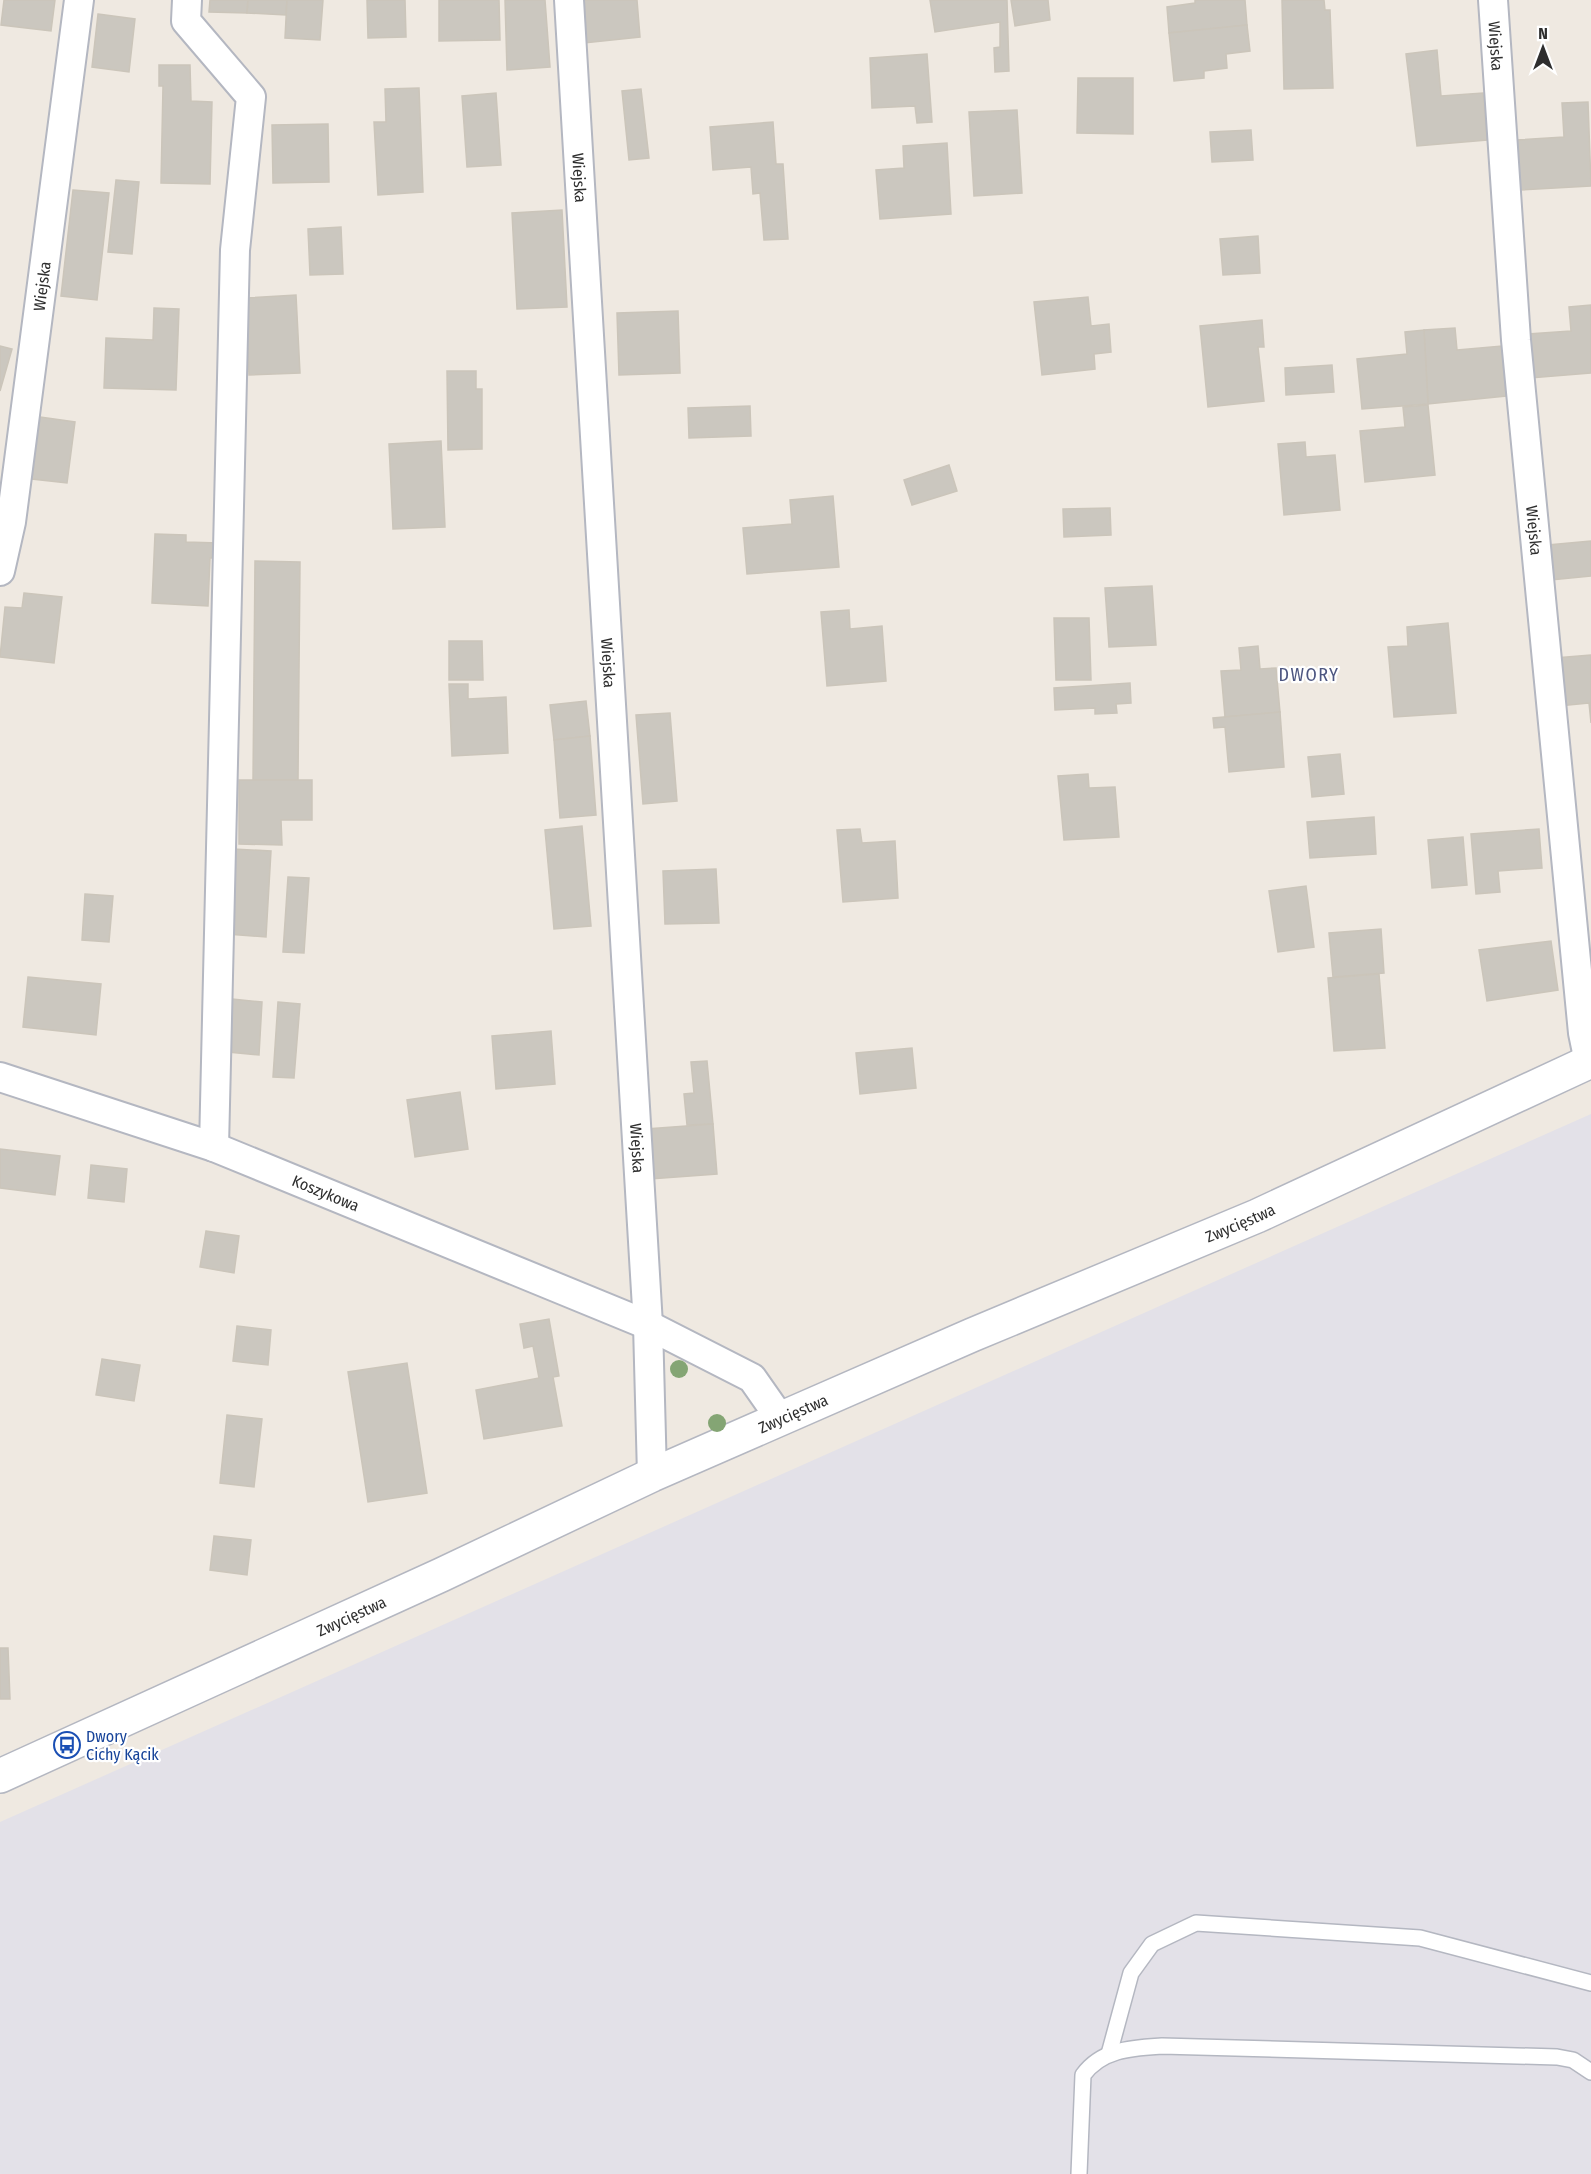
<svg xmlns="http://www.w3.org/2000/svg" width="1591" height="2174" font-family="'Fira Sans Condensed',sans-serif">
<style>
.industrial{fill:#e3e1e8}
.building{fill:#cbc7bf;stroke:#cbc5ba;stroke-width:1.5}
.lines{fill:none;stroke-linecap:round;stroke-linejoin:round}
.lane-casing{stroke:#b4b7c1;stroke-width:18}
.street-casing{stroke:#b4b7c1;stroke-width:32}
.secondary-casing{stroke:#b4b7c1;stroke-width:36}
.lane{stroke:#fff;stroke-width:15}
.street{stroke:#fff;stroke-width:28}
.secondary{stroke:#fff;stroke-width:33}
.tree{fill:#84a574}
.labels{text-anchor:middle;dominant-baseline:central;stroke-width:4.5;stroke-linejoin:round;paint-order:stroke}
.street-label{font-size:16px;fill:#2e2e2e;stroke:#fff}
.transit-label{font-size:16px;fill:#164399;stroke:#fff;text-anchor:start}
.neighbourhood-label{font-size:18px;letter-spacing:1.5px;fill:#4d5680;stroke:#fff}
</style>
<rect width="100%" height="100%" fill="#efe9e1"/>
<polygon class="industrial" points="1591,1114 1591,2174 0,2174 0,1822"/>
<g class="building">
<polygon points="4,0 55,0 51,31 1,25"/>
<polygon points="210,0 248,0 247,13 209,12"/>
<polygon points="248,0 287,0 286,15 247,13"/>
<polygon points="287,0 323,0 320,40 285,38"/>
<polygon points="367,0 405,0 406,37 368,38"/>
<polygon points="439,0 499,0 500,40 439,41"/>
<polygon points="505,0 545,0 550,67 507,70"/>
<polygon points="580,0 637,0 640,37 584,43"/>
<polygon points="930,0 1007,0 1009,71 995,72 994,48 1000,47 1000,22 935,32"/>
<polygon points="1011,0 1048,0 1050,20 1015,26"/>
<polygon points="1195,0 1245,0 1247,25 1169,33 1167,7 1195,3"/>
<polygon points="1282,0 1324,0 1325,10 1330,10 1333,88 1284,89"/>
<polygon points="98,14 135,19 129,72 92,67"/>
<polygon points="1247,25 1250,51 1226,54 1227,68 1204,71 1204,78 1174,81 1169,33"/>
<polygon points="1437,50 1441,96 1483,93 1487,140 1417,146 1406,54"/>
<polygon points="927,54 932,122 917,123 915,106 872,108 870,58"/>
<polygon points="159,65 190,65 191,101 212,102 210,184 161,183 163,86 159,86"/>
<polygon points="1078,78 1133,78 1133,134 1077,133"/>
<polygon points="419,88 423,192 378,195 374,122 386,122 385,89"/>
<polygon points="641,89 649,158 629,160 622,91"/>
<polygon points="496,93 501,165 467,167 462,96"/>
<polygon points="1588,102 1591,186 1520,190 1517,140 1564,137 1562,103"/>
<polygon points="1017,110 1022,193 974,196 969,112"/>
<polygon points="773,122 776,164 783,164 788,239 764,240 760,193 753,194 751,167 713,170 710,127"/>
<polygon points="328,124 329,182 273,183 272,125"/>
<polygon points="1251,130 1253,160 1212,162 1210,132"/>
<polygon points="947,143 951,214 880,219 876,170 904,168 903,146"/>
<polygon points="116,180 139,182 132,254 108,252"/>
<polygon points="73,190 109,193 97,300 61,296"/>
<polygon points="562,210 567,307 517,309 512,213"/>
<polygon points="341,227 343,274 310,275 308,229"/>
<polygon points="1258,236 1260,273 1223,275 1220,239"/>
<polygon points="296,295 300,373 249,375 246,298"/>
<polygon points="1088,297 1091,326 1109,324 1111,352 1094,354 1095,369 1042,375 1034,302"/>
<polygon points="1591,305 1591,373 1530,378 1528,334 1571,331 1569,307"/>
<polygon points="154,308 179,309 176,390 104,388 106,338 153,340"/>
<polygon points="678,311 680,373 619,375 617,313"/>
<polygon points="1262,320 1264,347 1258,347 1264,401 1208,407 1200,326"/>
<polygon points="1455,328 1457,350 1502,346 1506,396 1428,404 1424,330"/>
<polygon points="1424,330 1428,404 1362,409 1357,359 1407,354 1405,332"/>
<polygon points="0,346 12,349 0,391"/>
<polygon points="1332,365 1334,392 1286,395 1285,368"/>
<polygon points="447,371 476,371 476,389 482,389 482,449 448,450"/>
<polygon points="1428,405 1435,475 1365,482 1360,431 1405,427 1403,407"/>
<polygon points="750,406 751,436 689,438 688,408"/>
<polygon points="40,417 75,422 67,483 32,479"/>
<polygon points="441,441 445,527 393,529 389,444"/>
<polygon points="1305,442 1306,457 1335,455 1340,510 1284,515 1278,444"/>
<polygon points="949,465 957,491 912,505 904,480"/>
<polygon points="833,496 839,567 747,574 743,528 792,524 790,500"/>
<polygon points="1110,508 1111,535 1064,537 1063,509"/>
<polygon points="155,534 186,535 186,542 218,543 217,558 210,558 208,606 152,603"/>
<polygon points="1591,541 1591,576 1551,580 1548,545"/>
<polygon points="255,561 300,562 298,780 253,780"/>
<polygon points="1152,586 1156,645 1109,647 1105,588"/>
<polygon points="24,593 62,597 54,663 0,657 5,607 22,608"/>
<polygon points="849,610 850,629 882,626 886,681 827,686 821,612"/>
<polygon points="1054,618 1089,618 1091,680 1056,680"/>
<polygon points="1448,623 1456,713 1394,717 1388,647 1408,646 1407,627"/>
<polygon points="449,641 482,641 483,680 449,680"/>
<polygon points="1258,646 1260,669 1276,668 1280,712 1225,717 1221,671 1241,670 1239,648"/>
<polygon points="1591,655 1591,723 1589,703 1559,706 1555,658"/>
<polygon points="1130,683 1131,703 1116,704 1117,713 1095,714 1095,708 1055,710 1054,688"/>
<polygon points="449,684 468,684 468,699 506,697 508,753 452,756"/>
<polygon points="586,701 590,736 554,740 550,705"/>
<polygon points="1280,712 1284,767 1229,772 1225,727 1214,728 1213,718"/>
<polygon points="670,713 677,801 643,804 636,715"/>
<polygon points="590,736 596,815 560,818 554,740"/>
<polygon points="1340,754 1344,794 1312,797 1308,757"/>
<polygon points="1088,774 1089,788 1115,787 1119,837 1064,840 1058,776"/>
<polygon points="239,780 312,780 312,820 281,820 282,845 239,844"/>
<polygon points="1374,817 1376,854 1310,858 1307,822"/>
<polygon points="582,826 591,926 554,929 545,830"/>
<polygon points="860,829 862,843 895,841 898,898 843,902 837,830"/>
<polygon points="1539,829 1542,868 1498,871 1500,892 1476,894 1471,834"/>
<polygon points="1463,837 1467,885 1432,888 1428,840"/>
<polygon points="233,849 271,851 266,937 227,934"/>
<polygon points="716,869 719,923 665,924 663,871"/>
<polygon points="288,877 309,878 304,953 283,952"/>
<polygon points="1306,886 1314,947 1278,952 1269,891"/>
<polygon points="85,894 113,896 109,942 82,940"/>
<polygon points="1381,929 1384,973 1333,977 1329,933"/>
<polygon points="1551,941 1558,990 1487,1001 1479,950"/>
<polygon points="1379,974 1385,1048 1334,1051 1328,978"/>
<polygon points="28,977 101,984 96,1035 23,1027"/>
<polygon points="232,999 262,1002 259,1055 228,1052"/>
<polygon points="278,1002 300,1004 294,1078 273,1077"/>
<polygon points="551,1031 555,1084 496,1089 492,1036"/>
<polygon points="912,1048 916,1088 860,1094 856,1053"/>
<polygon points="707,1061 713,1124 687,1125 684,1094 694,1093 691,1062"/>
<polygon points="460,1092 468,1149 415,1157 407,1100"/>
<polygon points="713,1124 717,1174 650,1179 646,1129"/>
<polygon points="0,1149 60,1156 55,1195 0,1188"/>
<polygon points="91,1165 127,1169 124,1202 88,1198"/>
<polygon points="206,1231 239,1236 234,1273 200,1267"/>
<polygon points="549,1319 559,1376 553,1377 562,1426 484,1439 476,1390 539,1378 533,1346 524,1348 520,1324"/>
<polygon points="237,1326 271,1330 268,1365 233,1361"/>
<polygon points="102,1359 140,1365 134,1401 96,1395"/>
<polygon points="407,1363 427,1493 368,1502 348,1372"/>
<polygon points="227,1415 262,1419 254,1487 220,1483"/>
<polygon points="214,1536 251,1540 247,1575 210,1570"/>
<polygon points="0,1648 8,1648 10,1699 0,1699"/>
</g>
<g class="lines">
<defs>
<g id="lane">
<polyline points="1109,2054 1131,1973 1152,1944 1196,1923 1420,1938 1591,1983"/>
<path d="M1079 2174 1083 2075C1102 2049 1132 2048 1162 2046L1557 2057 1573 2060 1591 2072"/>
</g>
<g id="street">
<polyline points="187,0 186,21 251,97 235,250 214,1147"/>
<path id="s1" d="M569 0 648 1325 652 1475"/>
<path id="s2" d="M1493 0 1516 340 1583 1033 1589 1062"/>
<path id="s3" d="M0 571 11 522 79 0"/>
<path id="s4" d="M0 1077 214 1147 648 1325 752 1378 780 1418"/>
</g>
<g id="secondary">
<path id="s5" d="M0 1776 441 1575 652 1475 972 1335 1257 1216 1591 1061"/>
</g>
</defs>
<use href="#lane" class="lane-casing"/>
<use href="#street" class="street-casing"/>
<use href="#secondary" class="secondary-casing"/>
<use href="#lane" class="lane"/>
<use href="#street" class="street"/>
<use href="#secondary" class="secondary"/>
</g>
<g class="tree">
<circle cx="679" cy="1369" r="9"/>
<circle cx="717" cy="1423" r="9"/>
</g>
<defs>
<symbol id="bus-ring" viewBox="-11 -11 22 22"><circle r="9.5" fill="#fff" stroke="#1a4fb4" stroke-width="1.5"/><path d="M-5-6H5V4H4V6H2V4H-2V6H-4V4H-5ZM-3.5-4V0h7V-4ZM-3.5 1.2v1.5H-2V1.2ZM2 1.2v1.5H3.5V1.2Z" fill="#1a4fb4"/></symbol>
</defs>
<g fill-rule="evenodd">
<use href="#bus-ring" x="52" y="1730" width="30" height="30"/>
</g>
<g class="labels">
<g class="street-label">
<text stroke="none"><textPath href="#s2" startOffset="46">Wiejska</textPath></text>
<text stroke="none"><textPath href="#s1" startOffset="178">Wiejska</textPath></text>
<text stroke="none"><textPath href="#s3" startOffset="288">Wiejska</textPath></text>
<text stroke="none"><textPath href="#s2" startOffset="532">Wiejska</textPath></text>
<text stroke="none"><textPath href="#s1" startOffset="664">Wiejska</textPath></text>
<text stroke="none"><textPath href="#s1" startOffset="1150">Wiejska</textPath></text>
<text stroke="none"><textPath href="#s4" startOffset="346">Koszykowa</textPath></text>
<text stroke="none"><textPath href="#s5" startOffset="1358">Zwycięstwa</textPath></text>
<text stroke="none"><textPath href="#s5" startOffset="872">Zwycięstwa</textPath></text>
<text stroke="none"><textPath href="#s5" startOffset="386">Zwycięstwa</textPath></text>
</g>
<g class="transit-label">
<text x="86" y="1736">Dwory<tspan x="86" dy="18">Cichy Kącik</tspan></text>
</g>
<g class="neighbourhood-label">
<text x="1309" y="675">DWORY</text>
</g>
</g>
<g transform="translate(1543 48)" stroke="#ffffff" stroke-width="4.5" paint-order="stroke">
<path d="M0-4.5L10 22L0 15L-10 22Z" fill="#2e2e2e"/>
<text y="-9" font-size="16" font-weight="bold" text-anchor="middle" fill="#2e2e2e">N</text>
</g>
</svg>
